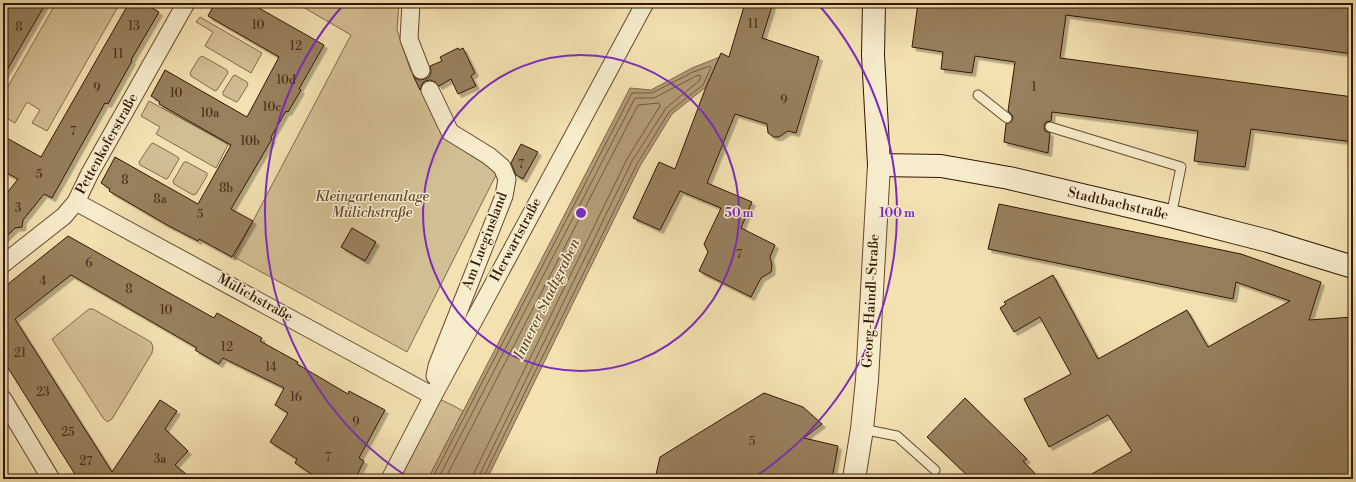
<svg xmlns="http://www.w3.org/2000/svg" width="1356" height="482" font-family="'Libre Bodoni',serif">
<style>
.green{fill:#d2be93;stroke:#826a4b}
.water{fill:#b29c76;stroke:#7f6648}
.lines{fill:none;stroke-linecap:round;stroke-linejoin:round}
.shore{stroke:#72593c;stroke-width:1}
.building{fill:#97805d;stroke:#331603;filter:url(#shadow)}
.service-casing{stroke:#63492e;stroke-width:11}
.minor-casing{stroke:#63492e;stroke-width:19}
.tertiary-casing{stroke:#63492e;stroke-width:24}
.secondary-casing{stroke:#331603;stroke-width:24}
.service{stroke:#f7eccc;stroke-width:9}
.minor{stroke:#f7eccc;stroke-width:17}
.tertiary{stroke:#f7eccc;stroke-width:22}
.secondary{stroke:#f7eccc;stroke-width:22}
.ring{fill:none;stroke:#7b2cbf;stroke-width:2}
.labels{text-anchor:middle;dominant-baseline:central;stroke-width:3;stroke-linejoin:round;paint-order:stroke}
.number-label{font-size:12px;fill:#4c301a}
.street-label{font-size:14px;fill:#331603;stroke:#f7eccc}
.park-label{font-size:14px;font-style:italic;fill:#63482e;stroke:#f7eccc}
.water-label{font-size:15px;font-style:italic;fill:#664c31;stroke:#f7eccc}
.centre{fill:#7b2cbf;stroke:#f7eccc;stroke-width:2}
.ring-label{font-size:12px;text-anchor:middle;font-weight:bold;fill:#7b2cbf;stroke:#f7eccc;stroke-width:3;stroke-linejoin:round;paint-order:stroke}
</style>
<defs>
<filter id="shadow"><feDropShadow dx="3.5" dy="3.5" stdDeviation="0" flood-color="#0004"/></filter>
</defs>
<rect width="100%" height="100%" fill="#f3e1b1"/>
<filter id="stains"><feTurbulence type="fractalNoise" baseFrequency=".005" numOctaves="4"/><feColorMatrix values="0 0 0 0 .2 0 0 0 0 .09 0 0 0 0 .02 0 0 0 .5 -.17"/></filter>
<radialGradient id="worn" r=".72"><stop offset=".6" stop-color="#630" stop-opacity="0"/><stop offset="1" stop-color="#630" stop-opacity=".3"/></radialGradient>
<g class="green">
<polygon points="56,3 120,3 47,131 32,123 40,110 27,102 15,123 3,116 3,95"/>
<polygon points="296,3 399,3 397,30 410,69 444,136 470,155 498,171 407,352 234,257 351,35"/>
<polygon points="200,17 262,53 251,73 205,46 213,32 196,22"/>
<polygon points="202,56 227,70 228,73 217,90 215,91 191,76 190,73 199,58"/>
<polygon points="235,75 247,82 248,85 238,101 236,102 223,95 223,92 233,76"/>
<polygon points="149,101 227,143 228,145 216,168 156,134 160,127 141,116"/>
<polygon points="153,143 178,157 179,159 168,178 166,179 140,165 139,162 151,144"/>
<polygon points="184,162 187,162 207,173 207,176 196,194 193,195 174,184 173,181"/>
<polygon points="89,309 93,309 151,342 153,347 152,353 112,419 107,422 103,418 52,339"/>
<polygon points="433,396 454,406 463,411 428,479 390,479"/>
</g>
<polygon class="water" points="720,57 706,87 672,114 640,166 487,479 428,479 630,88 651,90 692,68"/>
<g class="lines">
<g class="shore">
<polyline points="432,479 632,93 652,93 693,72 710,66 711,68 703,85 669,112 637,164 484,476 484,479"/>
<polyline points="438,479 635,98 654,98 696,76 700,75 701,77 699,81 666,108 632,161 480,474 479,479"/>
<polyline points="445,479 638,105 659,103 660,106 627,159 475,471 473,479"/>
</g>
</g>
<g class="building">
<polygon points="7,3 46,3 3,77 3,10"/>
<polygon points="129,3 144,3 159,12 131,60 132,61 108,104 105,103 52,198 44,194 23,220 22,227 15,228 3,240 3,198 18,179 3,171 3,136 41,157"/>
<polygon points="215,3 250,3 324,45 299,89 301,90 288,112 286,111 271,137 272,139 231,209 253,221 232,257 199,239 198,241 167,225 109,191 110,189 101,183 115,157 198,204 231,145 159,104 160,102 151,96 165,70 247,117 279,57 208,16"/>
<polygon points="745,3 773,3 762,38 819,57 796,133 788,131 779,137 774,137 768,133 767,124 735,114 707,183 752,202 741,228 775,245 770,257 772,265 771,272 761,278 751,297 699,271 708,252 704,244 721,208 680,191 660,230 633,218 659,162 675,169 706,87 721,53 729,57"/>
<polygon points="918,3 1353,3 1353,54 1066,15 1060,58 1353,97 1353,142 1251,129 1245,167 1194,161 1198,131 1052,112 1051,121 1046,122 1044,126 1045,131 1050,133 1048,153 1004,142 1006,124 1011,122 1013,118 1012,115 1008,111 1015,62 975,56 972,73 941,69 943,52 912,47"/>
<polygon points="458,48 459,50 463,48 475,73 471,76 476,86 458,94 451,79 439,86 435,82 430,80 425,81 422,84 420,90 413,75 415,78 419,80 425,79 429,77 431,72 430,66 442,61 440,57"/>
<polygon points="521,144 538,152 523,179 516,175 511,163"/>
<polygon points="999,204 1241,254 1321,282 1309,320 1353,317 1353,479 1083,479 1132,451 1108,415 1049,447 1024,399 1071,374 1040,317 1014,332 1000,308 1006,304 1004,302 1053,275 1098,359 1187,310 1208,347 1290,301 1236,282 1233,299 988,249"/>
<polygon points="352,228 376,242 365,261 341,247"/>
<polygon points="68,236 214,318 217,313 262,338 260,341 298,362 297,364 348,394 349,391 385,410 359,458 364,461 355,479 319,479 295,463 297,459 270,442 288,413 275,405 284,388 223,358 219,364 195,350 197,348 71,275 15,319 112,472 160,400 177,411 165,429 188,451 175,465 192,479 78,479 3,360 3,288"/>
<polygon points="764,393 803,407 822,424 804,438 838,446 832,479 655,479 660,457"/>
<polygon points="965,398 1027,459 1023,461 1040,479 971,479 927,437"/>
</g>
<g class="lines">
<defs>
<g id="service">
<polyline points="978,95 1007,118"/>
<polyline points="1050,127 1181,167 1171,216"/>
<polyline points="862,429 897,436 935,470"/>
</g>
<g id="minor">
<polyline points="411,3 409,39 421,70"/>
<polyline points="430,90 450,132 489,156 502,167 507,179 504,196 437,366 435,376"/>
<polyline points="76,202 433,396"/>
<polyline points="3,264 64,216 76,202 90,173 186,3"/>
<polyline points="3,399 51,479"/>
<polyline points="390,479 433,396 645,3"/>
</g>
<polyline id="tertiary" points="854,479 862,429 867,380 879,165"/>
<polyline id="secondary" points="874,3 873,55 879,165 941,166 1009,178 1171,216 1268,241 1353,267"/>
</defs>
<use href="#service" class="service-casing"/>
<use href="#minor" class="minor-casing"/>
<use href="#tertiary" class="tertiary-casing"/>
<use href="#secondary" class="secondary-casing"/>
<use href="#service" class="service"/>
<use href="#minor" class="minor"/>
<use href="#tertiary" class="tertiary"/>
<use href="#secondary" class="secondary"/>
</g>
<g class="ring">
<circle cx="581" cy="213" r="158"/>
<path d="M409 478A316 316 0 0 1 344 4M818 4A316 316 0 0 1 753 478"/>
</g>
<g class="labels">
<g class="number-label">
<text x="753" y="24">11</text>
<text x="258" y="25">10</text>
<text x="134" y="26">13</text>
<text x="19" y="27">8</text>
<text x="296" y="46">12</text>
<text x="118" y="54">11</text>
<text x="286" y="80">10d</text>
<text x="1034" y="87">1</text>
<text x="97" y="88">9</text>
<text x="176" y="93">10</text>
<text x="784" y="100">9</text>
<text x="272" y="107">10c</text>
<text x="210" y="113">10a</text>
<text x="73" y="131">7</text>
<text x="250" y="141">10b</text>
<text x="521" y="164">7</text>
<text x="39" y="174">5</text>
<text x="125" y="180">8</text>
<text x="226" y="188">8b</text>
<text x="160" y="199">8a</text>
<text x="18" y="208">3</text>
<text x="200" y="214">5</text>
<text x="739" y="254">7</text>
<text x="89" y="263">6</text>
<text x="43" y="281">4</text>
<text x="129" y="289">8</text>
<text x="166" y="310">10</text>
<text x="227" y="347">12</text>
<text x="20" y="353">21</text>
<text x="271" y="367">14</text>
<text x="43" y="392">23</text>
<text x="296" y="397">16</text>
<text x="356" y="422">9</text>
<text x="68" y="432">25</text>
<text x="752" y="441">5</text>
<text x="328" y="457">7</text>
<text x="160" y="459">3a</text>
<text x="86" y="461">27</text>
</g>
<g class="street-label">
<text transform="translate(107 144) rotate(-61)">Pettenkoferstraße</text>
<text transform="translate(1118 204) rotate(13)">Stadtbachstraße</text>
<text transform="translate(516 240) rotate(-62)">Herwartstraße</text>
<text transform="translate(485 241) rotate(-69)">Am Lueginsland</text>
<text transform="translate(255 298) rotate(29)">Mülichstraße</text>
<text transform="translate(871 301) rotate(-87)">Georg-Haindl-Straße</text>
</g>
<g class="park-label">
<text x="372" y="197">Kleingartenanlage<tspan x="372" dy="16">Mülichstraße</tspan></text>
</g>
<g class="water-label">
<text transform="translate(547 299) rotate(-64)">Innerer Stadtgraben</text>
</g>
</g>
<circle cx="581" cy="213" r="6" class="centre"/>
<g class="ring-label">
<text x="739" y="217">50 m</text>
<text x="897" y="217">100 m</text>
</g>
<rect width="1356" height="482" fill="none" stroke="#f3e1b1" stroke-width="16"/>
<rect x="4" y="4" width="1348" height="474" fill="none" stroke="#331603" stroke-width="2"/>
<rect x="8" y="8" width="1340" height="466" fill="none" stroke="#331603"/>
<rect width="100%" height="100%" filter="url(#stains)"/>
<rect width="100%" height="100%" fill="url(#worn)"/>
</svg>
